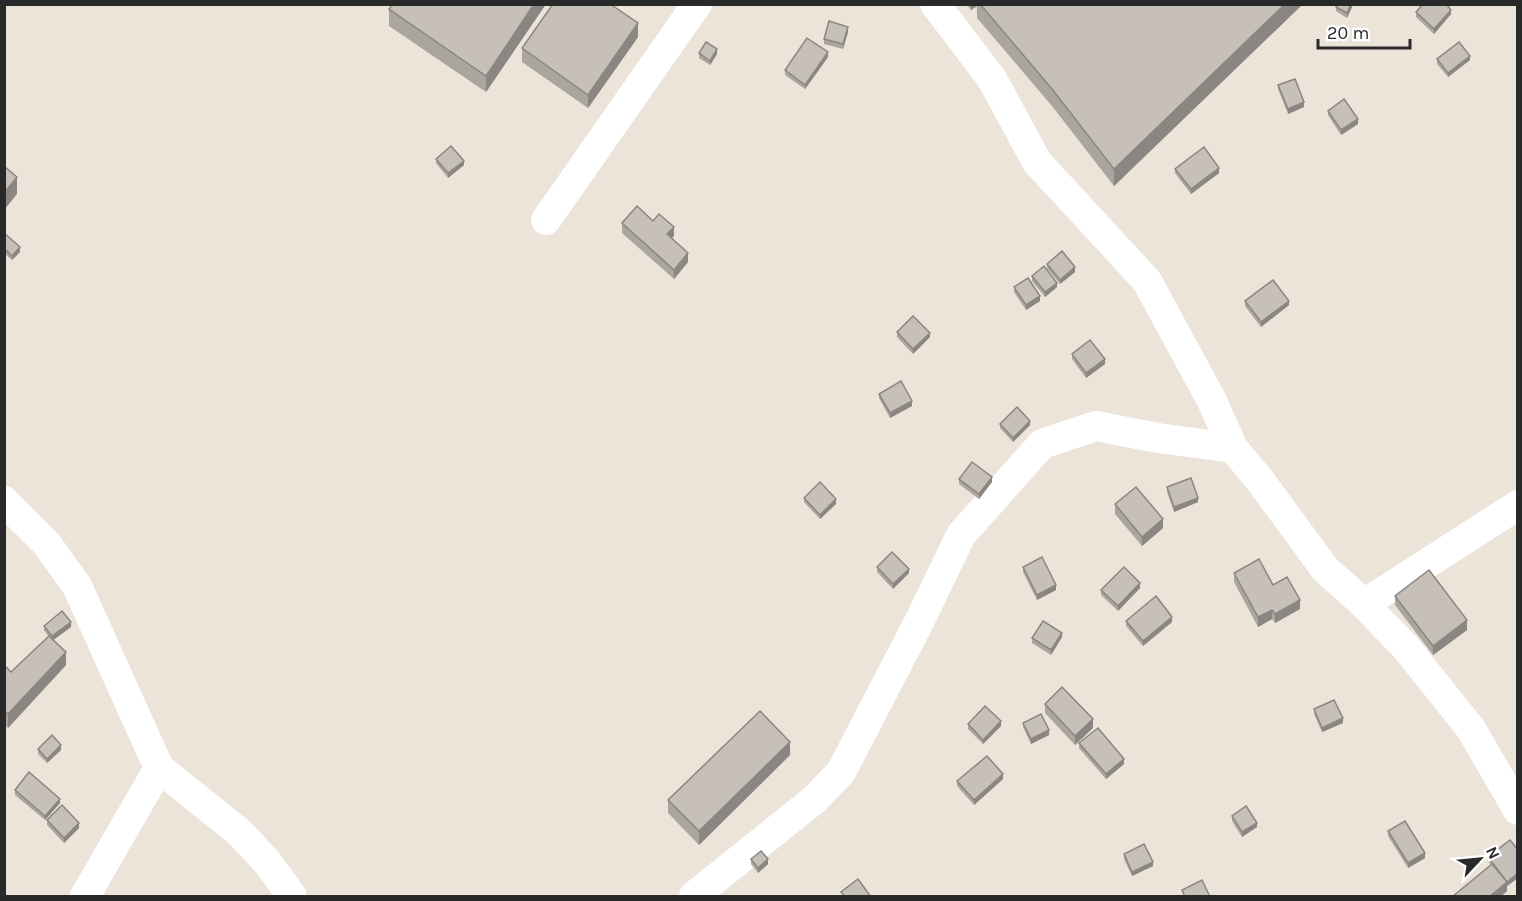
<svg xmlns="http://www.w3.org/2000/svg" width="1522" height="901" font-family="Karla,sans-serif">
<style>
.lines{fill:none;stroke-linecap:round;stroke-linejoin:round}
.minor{stroke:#fff;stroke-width:30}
.wall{fill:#aba59f}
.shaded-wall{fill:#8b8682}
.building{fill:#c7c0b9;stroke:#8b8682;stroke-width:1.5}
</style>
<rect width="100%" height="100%" fill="#ece3d9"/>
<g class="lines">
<g class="minor">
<polyline points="935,4 992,79 1037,162 1147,281 1212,401 1233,448 1262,483 1325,569 1364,604 1407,649 1471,729 1518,810"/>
<polyline points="546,220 697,4"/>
<polyline points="4,501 47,544 77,586 159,768 239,832 268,863 292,896"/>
<polyline points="1364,604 1518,505"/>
<polyline points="85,896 159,768"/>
<polyline points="694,896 815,799 841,772 919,622 961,535 1042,444 1096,426 1158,438 1233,448"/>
</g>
</g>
<g class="wall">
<polygon points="393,4 546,4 486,92 389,26 389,9"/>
<polygon points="966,4 1303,4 1114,186 1052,106 977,18 977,6 971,10"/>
<polygon points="1353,4 1347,18 1336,11 1336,7"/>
<polygon points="1416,12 1451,14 1434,34 1416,17"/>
<polygon points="848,32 843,49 824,44 824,39"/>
<polygon points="638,37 588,108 522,62 522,48"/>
<polygon points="699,53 717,54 710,65 699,58"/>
<polygon points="828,57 805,89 785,75 785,70"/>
<polygon points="1437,59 1470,60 1448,77 1437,64"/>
<polygon points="1278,85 1304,107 1288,114 1278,89"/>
<polygon points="1328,111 1358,124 1341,135 1328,115"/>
<polygon points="436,159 464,165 448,178 436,163"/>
<polygon points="1175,169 1219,173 1191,194 1175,173"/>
<polygon points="653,221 674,236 672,238 688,262 674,279 622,233 622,223"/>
<polygon points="4,233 20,252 12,260 4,253"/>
<polygon points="1047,264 1075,272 1060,284 1047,268"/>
<polygon points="1032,276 1057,287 1045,297 1032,281"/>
<polygon points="1014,287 1040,301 1026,310 1014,292"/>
<polygon points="1245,301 1289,305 1261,327 1245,306"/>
<polygon points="897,332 930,337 913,354 897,337"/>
<polygon points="1072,354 1105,364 1086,378 1072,359"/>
<polygon points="879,394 912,406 890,418 879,398"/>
<polygon points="1000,424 1030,425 1013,442 1000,428"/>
<polygon points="959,479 992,482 979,499 959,484"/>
<polygon points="1167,487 1198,502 1174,512 1167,492"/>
<polygon points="804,498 836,504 820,519 804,502"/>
<polygon points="1115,504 1163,528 1142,546 1115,514"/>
<polygon points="877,567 909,573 893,589 877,572"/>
<polygon points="1023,567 1056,590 1037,600 1023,572"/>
<polygon points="1234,573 1273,585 1300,609 1275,623 1272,619 1258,627 1234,582"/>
<polygon points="1140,588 1118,611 1101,595 1101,590"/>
<polygon points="1395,596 1467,630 1433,655 1395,605"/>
<polygon points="1126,621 1172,622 1143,646 1126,626"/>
<polygon points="44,626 71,627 53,640 66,665 8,728 4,724 4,665 11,672 49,637 44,630"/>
<polygon points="1062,637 1051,655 1032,643 1032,638"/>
<polygon points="1045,704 1093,728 1075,745 1045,713"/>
<polygon points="1314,709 1343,723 1322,732 1314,714"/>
<polygon points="1023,723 1049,735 1031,744 1023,727"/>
<polygon points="968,724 1001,726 983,744 968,729"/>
<polygon points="1079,743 1124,764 1106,779 1079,748"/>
<polygon points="38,749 61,750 47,763 38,754"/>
<polygon points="790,755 699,845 668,813 668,800"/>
<polygon points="1003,779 974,805 957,786 957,781"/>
<polygon points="15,790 60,803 45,820 15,795"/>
<polygon points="1232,816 1257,827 1242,837 1232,821"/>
<polygon points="47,820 79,828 64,843 47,825"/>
<polygon points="1388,831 1425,858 1408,868 1388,836"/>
<polygon points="1518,850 1518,878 1507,886 1507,891 1500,897 1452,897 1491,865 1488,861 1488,857"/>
<polygon points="1124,854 1153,866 1132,876 1124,859"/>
<polygon points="751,859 768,864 758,873 751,864"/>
</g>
<g class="shaded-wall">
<polygon points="534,4 546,4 486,92 486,76"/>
<polygon points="972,4 977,4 977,6 971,10 971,6"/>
<polygon points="1285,4 1303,4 1114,186 1114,169"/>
<polygon points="1351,4 1353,5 1347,18 1347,13"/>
<polygon points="1451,10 1451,14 1434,34 1434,29"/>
<polygon points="638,23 638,37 588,108 588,95"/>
<polygon points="848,27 848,32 843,49 843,44"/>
<polygon points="717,49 717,54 710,65 710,61"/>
<polygon points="828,52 828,57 805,89 805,85"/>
<polygon points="1470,56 1470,60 1448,77 1448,73"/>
<polygon points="1304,102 1304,107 1288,114 1288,109"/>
<polygon points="1358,119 1358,124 1341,135 1341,130"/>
<polygon points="464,161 464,165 448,178 448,173"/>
<polygon points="1219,168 1219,173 1191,194 1191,189"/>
<polygon points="17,177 17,194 4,210 4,193"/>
<polygon points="674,227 674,236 667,243 667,234"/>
<polygon points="20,247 20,252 12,260 12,256"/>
<polygon points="688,253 688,262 674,279 674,270"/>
<polygon points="1075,267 1075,272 1060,284 1060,280"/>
<polygon points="1057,283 1057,287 1045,297 1045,292"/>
<polygon points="1040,296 1040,301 1026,310 1026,305"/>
<polygon points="1289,301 1289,305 1261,327 1261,322"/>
<polygon points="930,333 930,337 913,354 913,349"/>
<polygon points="1105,359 1105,364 1086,378 1086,373"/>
<polygon points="912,401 912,406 890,418 890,413"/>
<polygon points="1030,421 1030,425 1013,442 1013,438"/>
<polygon points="992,477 992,482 979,499 979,494"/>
<polygon points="1198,498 1198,502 1174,512 1174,507"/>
<polygon points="836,499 836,504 820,519 820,515"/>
<polygon points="1163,519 1163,528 1142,546 1142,537"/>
<polygon points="909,569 909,573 893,589 893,584"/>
<polygon points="1140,583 1140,588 1118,611 1118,606"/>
<polygon points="1056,585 1056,590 1037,600 1037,595"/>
<polygon points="1300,600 1300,609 1275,623 1275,614"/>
<polygon points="1272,610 1272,619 1258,627 1258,617"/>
<polygon points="1172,617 1172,622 1143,646 1143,641"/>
<polygon points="1467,620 1467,630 1433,655 1433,646"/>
<polygon points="71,622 71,627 52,641 52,636"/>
<polygon points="1062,633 1062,637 1051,655 1051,650"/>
<polygon points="66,652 66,665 8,728 8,714"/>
<polygon points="1343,718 1343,723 1322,732 1322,728"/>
<polygon points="1093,719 1093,728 1075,745 1075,736"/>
<polygon points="1001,721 1001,726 983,744 983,740"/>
<polygon points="1049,730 1049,735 1031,744 1031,739"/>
<polygon points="790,742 790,755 699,845 699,831"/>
<polygon points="61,745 61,750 47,763 47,759"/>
<polygon points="1124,759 1124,764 1106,779 1106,774"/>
<polygon points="1003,774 1003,779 974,805 974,800"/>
<polygon points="60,799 60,803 45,820 45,816"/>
<polygon points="79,823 79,828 64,843 64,838"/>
<polygon points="1257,823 1257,827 1242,837 1242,832"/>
<polygon points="1425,853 1425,858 1408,868 1408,863"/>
<polygon points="768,859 768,864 758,873 758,868"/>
<polygon points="1153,862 1153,866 1132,876 1132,872"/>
<polygon points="1518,873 1518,878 1507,886 1507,882"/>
<polygon points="1507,882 1507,891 1500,897 1489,897"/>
</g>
<g class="building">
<polygon points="393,4 534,4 486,76 389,9"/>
<polygon points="553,4 610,4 638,23 588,95 522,48"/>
<polygon points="980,4 1285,4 1114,169 1052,89"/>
<polygon points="1337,4 1351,4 1347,13 1336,7"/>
<polygon points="1423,4 1446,4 1451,10 1434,29 1416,12"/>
<polygon points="829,21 848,27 843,44 824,39"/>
<polygon points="807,38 828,52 805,85 785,70"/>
<polygon points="706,42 717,49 710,61 699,53"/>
<polygon points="1459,42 1470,56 1448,73 1437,59"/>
<polygon points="1295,79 1304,102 1288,109 1278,85"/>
<polygon points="1344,99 1358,119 1341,130 1328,111"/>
<polygon points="451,146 464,161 448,173 436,159"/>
<polygon points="1204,147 1219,168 1191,189 1175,169"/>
<polygon points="4,166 17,177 4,193"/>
<polygon points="637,206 653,221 659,214 674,227 667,234 688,253 674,270 622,223"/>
<polygon points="4,233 20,247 12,256 4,248"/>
<polygon points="1062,251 1075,267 1060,280 1047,264"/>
<polygon points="1044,266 1057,283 1045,292 1032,276"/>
<polygon points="1028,278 1040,296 1026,305 1014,287"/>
<polygon points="1273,280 1289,301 1261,322 1245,301"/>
<polygon points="913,316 930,333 913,349 897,332"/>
<polygon points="1090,340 1105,359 1086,373 1072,354"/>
<polygon points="901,381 912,401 890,413 879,394"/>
<polygon points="1017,407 1030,421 1013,438 1000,424"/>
<polygon points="972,462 992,477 979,494 959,479"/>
<polygon points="1191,478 1198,498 1174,507 1167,487"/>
<polygon points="820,482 836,499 820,515 804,498"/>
<polygon points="1136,487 1163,519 1142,537 1115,504"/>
<polygon points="892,552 909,569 893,584 877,567"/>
<polygon points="1042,557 1056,585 1037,595 1023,567"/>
<polygon points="1259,559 1273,585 1287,577 1300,600 1275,614 1272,610 1258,617 1234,573"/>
<polygon points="1124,567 1140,583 1118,606 1101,590"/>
<polygon points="1429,570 1467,620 1433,646 1395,596"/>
<polygon points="1156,596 1172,617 1143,641 1126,621"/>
<polygon points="62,611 71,622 52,636 44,626"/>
<polygon points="1043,621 1062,633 1051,650 1032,638"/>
<polygon points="49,636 66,652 8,714 4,711 4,665 11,672"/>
<polygon points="1062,687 1093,719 1075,736 1045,704"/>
<polygon points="1334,700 1343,718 1322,728 1314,709"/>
<polygon points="985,706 1001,721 983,740 968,724"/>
<polygon points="760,711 790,742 699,831 668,800"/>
<polygon points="1041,714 1049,730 1031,739 1023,723"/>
<polygon points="1098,728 1124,759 1106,774 1079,743"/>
<polygon points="52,735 61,745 47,759 38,749"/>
<polygon points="987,756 1003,774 974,800 957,781"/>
<polygon points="29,772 60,799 45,816 15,790"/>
<polygon points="62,805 79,823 64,838 47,820"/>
<polygon points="1246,806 1257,823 1242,832 1232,816"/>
<polygon points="1405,821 1425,853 1408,863 1388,831"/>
<polygon points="1510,840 1518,850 1518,873 1507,882 1488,857"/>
<polygon points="1144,844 1153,862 1132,872 1124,854"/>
<polygon points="761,851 768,859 758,868 751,859"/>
<polygon points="1492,864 1507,882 1489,897 1452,897"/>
<polygon points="858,879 871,897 845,897 841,892"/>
<polygon points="1202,880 1210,897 1185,897 1182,890"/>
</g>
<rect width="1522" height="901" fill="none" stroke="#292929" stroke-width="12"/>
<g transform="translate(1480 859) rotate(64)" stroke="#ffffff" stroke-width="4.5" paint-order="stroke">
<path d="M0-4.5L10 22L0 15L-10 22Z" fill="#292929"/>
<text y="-9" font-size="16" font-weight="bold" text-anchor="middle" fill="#292929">N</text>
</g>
<path d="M1318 39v9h92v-9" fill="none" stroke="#292929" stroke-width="3"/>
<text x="1327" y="39" font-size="18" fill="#292929" stroke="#ffffff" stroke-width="4.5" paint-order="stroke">20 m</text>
</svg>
